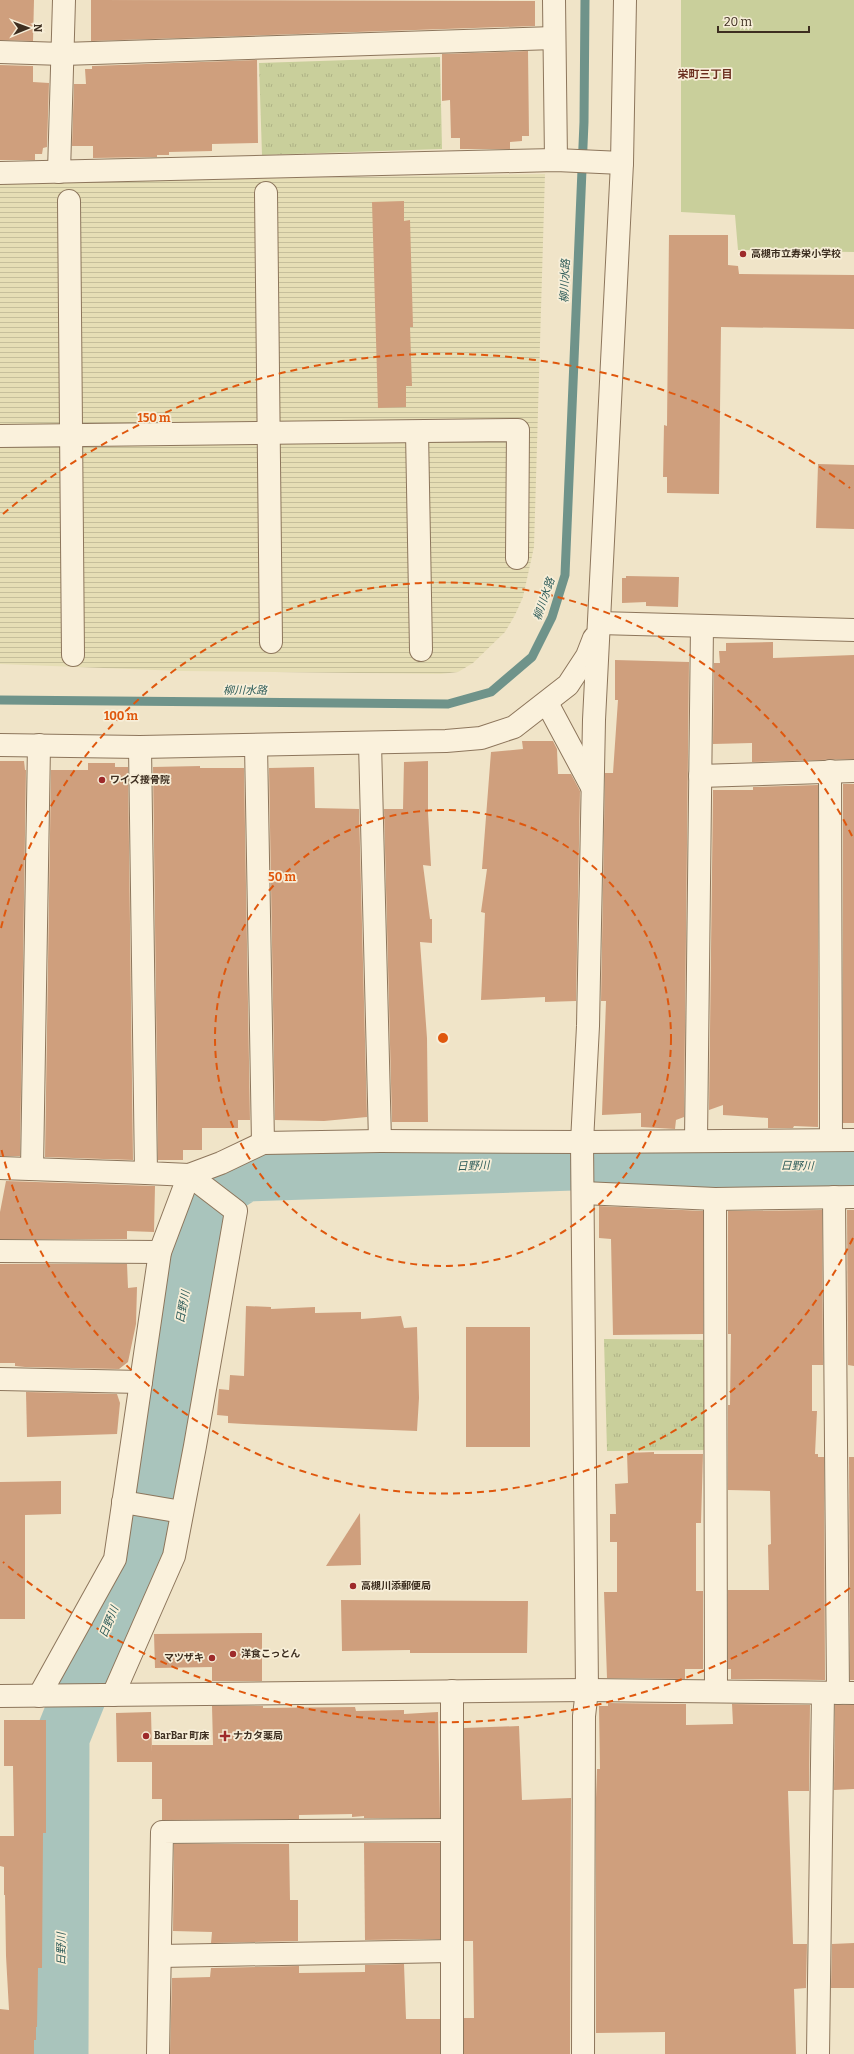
<svg xmlns="http://www.w3.org/2000/svg" width="854" height="2054" font-family="Bitter,'Noto Sans JP',serif">
<style>
.farmland{fill:url(#farmland-rules)}
.grass{fill:#c9cf9b}
.park{fill:url(#park-tufts)}
.lines{fill:none;stroke-linecap:round;stroke-linejoin:round}
.stream{stroke:#6f938a;stroke-width:9}
.river{stroke:#a9c4bc;stroke-width:55}
.building{fill:#cf9f7d}
.minor-casing{stroke:#8d765c;stroke-width:24}
.minor{stroke:#faf1dc;stroke-width:22}
.ring{fill:none;stroke:#df570d;stroke-width:2;stroke-dasharray:7 5}
.poi-dot{fill:#9e2a2b;stroke:#f7eed8;stroke-width:1.5}
.labels{text-anchor:middle;dominant-baseline:central;stroke-width:3.5;stroke-linejoin:round;paint-order:stroke}
.poi-label{font-size:10px;font-weight:bold;fill:#3d2e20;stroke:#f7eed8;text-anchor:start}
.neighbourhood-label{font-size:11px;font-weight:bold;fill:#6b2e1e;stroke:#f7eed8}
.water-label{font-size:11px;font-style:italic;fill:#2f5d5a;stroke:#f7eed8}
.centre{fill:#df570d;stroke:#f7eed8;stroke-width:2}
.ring-label{font-size:12px;text-anchor:middle;font-weight:bold;fill:#df570d;stroke:#f7eed8;stroke-width:3.5;stroke-linejoin:round;paint-order:stroke}
</style>
<defs>
<pattern id="farmland-rules" width="6" height="5" patternUnits="userSpaceOnUse"><rect width="6" height="5" fill="#e6deb5"/><path d="M0 2.5h6" fill="none" stroke="#c6bf9b"/></pattern>
<pattern id="park-tufts" width="24" height="20" patternUnits="userSpaceOnUse"><rect width="24" height="20" fill="#c9cf9b"/><path d="M3 7l-1-3M5 7V3M7 7l1-3M15 17l-1-3M17 17v-4M19 17l1-3" fill="none" stroke="#aeb285"/></pattern>
</defs>
<rect width="100%" height="100%" fill="#f0e4c8"/>
<polygon class="farmland" points="545,174 534,547 523,597 515,615 505,632 473,663 458,672 441,674 181,671 0,664 0,183"/>
<polygon class="grass" points="681,0 854,0 854,252 738,250 735,215 681,212"/>
<g class="park">
<polygon points="440,57 442,149 262,155 259,63"/>
<polygon points="604,1339 710,1340 708,1450 607,1451"/>
</g>
<g class="lines">
<polyline class="stream" points="0,700 448,704 491,692 532,657 552,617 565,575 584,122 585,0"/>
<polyline class="river" points="61,2054 62,1738 135,1557 152,1480 196,1230 211,1196 245,1174 603,1162 854,1167"/>
</g>
<g class="building">
<polygon points="0,0 34,0 33,41 0,40"/>
<polygon points="91,0 535,1 535,26 91,41"/>
<polygon points="528,51 529,136 522,136 522,141 510,142 510,149 460,149 460,138 451,138 450,100 442,101 442,54"/>
<polygon points="257,60 258,143 212,144 212,151 169,152 169,155 157,155 157,157 93,158 93,146 72,146 74,84 86,84 85,69 92,69 92,66"/>
<polygon points="0,65 33,66 33,82 49,83 47,147 43,148 42,154 35,154 35,160 0,160"/>
<polygon points="404,201 404,221 410,220 413,327 410,327 412,386 406,386 406,407 378,408 372,202"/>
<polygon points="669,235 728,235 728,265 738,266 739,274 854,275 854,329 721,327 719,494 667,493 667,477 663,477 664,425 667,426"/>
<polygon points="818,464 854,465 854,529 816,528"/>
<polygon points="626,576 679,577 678,607 646,606 646,602 622,603 622,578 626,578"/>
<polygon points="773,642 773,658 854,655 854,759 752,762 752,743 713,744 714,663 720,663 719,651 726,651 726,643"/>
<polygon points="615,660 689,662 684,1117 676,1120 675,1129 641,1127 641,1113 602,1115 606,1001 601,1001 605,773 613,773 618,700 615,700"/>
<polygon points="522,741 553,741 557,749 558,774 571,774 580,791 576,1001 545,1002 545,997 481,1000 485,913 481,912 487,869 482,869 491,752 523,749"/>
<polygon points="0,761 24,761 25,770 26,770 20,1156 0,1156"/>
<polygon points="428,761 428,813 431,866 423,865 430,919 432,919 432,943 420,942 427,1038 428,1122 392,1122 384,809 403,809 404,762"/>
<polygon points="88,763 115,763 115,767 128,767 133,1160 45,1157 51,770 88,770"/>
<polygon points="200,766 200,768 244,768 250,1120 238,1120 238,1128 202,1128 202,1150 183,1150 183,1160 158,1160 153,767"/>
<polygon points="314,767 315,808 359,809 367,1117 324,1121 275,1120 269,768"/>
<rect x="843" y="784" width="11" height="339"/>
<polygon points="818,785 818,1127 794,1126 793,1128 768,1128 768,1118 723,1115 723,1105 709,1110 713,790 753,790 753,787"/>
<polygon points="6,1181 155,1186 154,1232 127,1231 127,1239 0,1239 0,1212"/>
<polygon points="599,1206 703,1211 703,1334 613,1335 611,1239 599,1238"/>
<polygon points="822,1210 823,1365 812,1365 812,1411 817,1411 815,1454 818,1454 818,1457 824,1457 825,1680 731,1679 731,1669 728,1669 728,1590 769,1590 768,1545 771,1544 770,1491 728,1490 728,1405 730,1405 731,1334 728,1334 728,1211"/>
<polygon points="847,1210 854,1210 854,1366 848,1365"/>
<polygon points="0,1264 127,1264 128,1288 137,1287 136,1324 128,1362 119,1369 25,1367 15,1366 15,1363 0,1363"/>
<polygon points="246,1306 271,1307 271,1309 315,1307 315,1313 361,1312 361,1319 401,1316 404,1328 417,1327 419,1398 417,1431 244,1424 228,1423 228,1416 217,1415 219,1389 229,1390 230,1375 244,1376"/>
<rect x="466" y="1327" width="64" height="120"/>
<polygon points="26,1392 117,1394 120,1403 117,1434 27,1437"/>
<polygon points="654,1452 654,1454 703,1454 701,1523 696,1523 696,1591 703,1591 703,1669 685,1669 685,1679 607,1678 604,1592 617,1592 617,1542 610,1542 610,1514 616,1514 615,1484 628,1483 627,1453"/>
<polygon points="849,1457 854,1457 854,1680 850,1680"/>
<polygon points="61,1481 61,1514 25,1515 25,1619 0,1619 0,1482"/>
<polygon points="360,1513 361,1565 326,1566"/>
<polygon points="341,1600 528,1601 527,1653 410,1653 410,1650 342,1651"/>
<polygon points="262,1633 262,1681 212,1681 212,1667 155,1668 154,1634"/>
<polygon points="608,1703 686,1704 686,1725 733,1724 732,1704 810,1705 809,1791 788,1791 793,1944 807,1944 806,1988 794,1989 796,2054 665,2054 665,2032 596,2033 596,1798 597,1769 600,1769 599,1706 608,1706"/>
<polygon points="835,1705 854,1705 854,1789 834,1790"/>
<polygon points="212,1706 263,1706 263,1708 355,1707 356,1711 404,1710 404,1714 438,1712 440,1818 364,1818 364,1816 352,1817 352,1814 299,1815 299,1819 162,1820 162,1799 152,1799 152,1762 117,1762 116,1713 151,1712 152,1752 152,1745 213,1745"/>
<polygon points="4,1720 46,1720 46,1833 43,1833 42,1968 38,1968 37,2027 36,2027 36,2040 34,2040 34,2054 0,2054 0,2009 9,2010 6,1956 5,1895 4,1895 4,1867 0,1866 0,1836 14,1836 13,1766 4,1766"/>
<polygon points="519,1726 522,1800 571,1798 570,2054 464,2054 464,2018 474,2018 473,1941 464,1941 464,1728"/>
<polygon points="364,1843 440,1843 440,1939 365,1940"/>
<polygon points="174,1844 289,1844 290,1900 298,1900 298,1941 211,1943 212,1932 173,1931"/>
<polygon points="854,1943 854,1988 831,1988 832,1944"/>
<polygon points="404,1964 406,2019 440,2019 440,2054 170,2054 172,1978 210,1977 211,1968 299,1966 299,1973 365,1972 365,1965"/>
</g>
<g class="lines">
<defs>
<g id="minor">
<polyline points="554,0 556,160"/>
<polyline points="0,52 63,54 554,38"/>
<polyline points="59,172 64,0"/>
<polyline points="0,173 556,160 622,163"/>
<polyline points="266,193 271,642"/>
<polyline points="69,201 73,655"/>
<polyline points="417,432 421,650"/>
<polyline points="0,436 518,430 517,558"/>
<polyline points="599,623 854,630"/>
<polyline points="547,703 592,787"/>
<polyline points="370,743 380,1141"/>
<polyline points="0,745 140,747 446,741 481,738 514,727 568,685 587,656 594,638"/>
<polyline points="256,745 263,1143"/>
<polyline points="830,771 831,1140"/>
<polyline points="700,776 854,771"/>
<polyline points="696,1140 702,626"/>
<polyline points="0,1168 146,1173"/>
<polyline points="32,1169 39,745"/>
<polyline points="583,1193 715,1199 854,1197"/>
<polyline points="834,1197 838,1693"/>
<polyline points="715,1199 716,1691"/>
<polyline points="0,1251 160,1252"/>
<polyline points="0,1379 141,1382"/>
<polyline points="123,1502 182,1512"/>
<polyline points="113,1695 174,1556 195,1446 236,1211 189,1175 146,1173 140,747"/>
<polyline points="0,1696 587,1690 854,1693"/>
<polyline points="39,1696 115,1559 160,1252 189,1175 221,1163 263,1143 380,1141 582,1142 854,1140"/>
<polyline points="160,1956 452,1951"/>
<polyline points="158,2054 162,1832 452,1830"/>
<polyline points="452,2054 452,1691"/>
<polyline points="583,2054 584,1716 587,1690 582,1142 588,1026 594,720 622,163 625,0"/>
<polyline points="818,2054 823,1693"/>
</g>
</defs>
<use href="#minor" class="minor-casing"/>
<use href="#minor" class="minor"/>
</g>
<g class="ring">
<circle cx="443" cy="1038" r="228"/>
<path d="M853 1238A456 456 0 0 1 1 1148M1 928A456 456 0 0 1 853 838"/>
<path d="M850 1588A684 684 0 0 1 3 1562M3 514A684 684 0 0 1 850 488"/>
</g>
<g class="poi-dot">
<circle cx="743" cy="254" r="4"/>
<circle cx="102" cy="780" r="4"/>
<circle cx="353" cy="1586" r="4"/>
<circle cx="233" cy="1654" r="4"/>
<circle cx="212" cy="1658" r="4"/>
<circle cx="146" cy="1736" r="4"/>
<path d="M223 1730h4v4h4v4h-4v4h-4v-4h-4v-4h4z"/>
</g>
<g class="labels">
<g class="poi-label">
<text x="751" y="254">高槻市立寿栄小学校</text>
<text x="110" y="780">ワイズ接骨院</text>
<text x="361" y="1586">高槻川添郵便局</text>
<text x="241" y="1654">洋食こっとん</text>
<text x="204" y="1658" text-anchor="end">マツザキ</text>
<text x="154" y="1736">BarBar 町床</text>
<text x="233" y="1736">ナカタ薬局</text>
</g>
<g class="neighbourhood-label">
<text x="705" y="74">栄町三丁目</text>
</g>
<g class="water-label">
<text transform="translate(565 281) rotate(-88)">柳川水路</text>
<text transform="translate(544 599) rotate(-71)">柳川水路</text>
<text x="245" y="690">柳川水路</text>
<text transform="translate(473 1166) rotate(-2)">日野川</text>
<text transform="translate(797 1166) rotate(1)">日野川</text>
<text transform="translate(183 1307) rotate(-80)">日野川</text>
<text transform="translate(109 1622) rotate(-68)">日野川</text>
<text transform="translate(61 1949) rotate(-90)">日野川</text>
</g>
</g>
<circle cx="443" cy="1038" r="6" class="centre"/>
<g class="ring-label">
<text x="154" y="422">150 m</text>
<text x="121" y="720">100 m</text>
<text x="282" y="881">50 m</text>
</g>
<g transform="translate(28 28) rotate(89)" stroke="#f7eed8" stroke-width="3" paint-order="stroke">
<path d="M0-3L7 15L0 10L-7 15Z" fill="#3d2e20"/>
<text y="-6" font-size="11" font-weight="bold" text-anchor="middle" fill="#3d2e20">N</text>
</g>
<path d="M718 26v6h91v-6" fill="none" stroke="#3d2e20" stroke-width="2"/>
<text x="724" y="26" font-size="12" fill="#3d2e20" stroke="#f7eed8" stroke-width="3" paint-order="stroke">20 m</text>
</svg>
